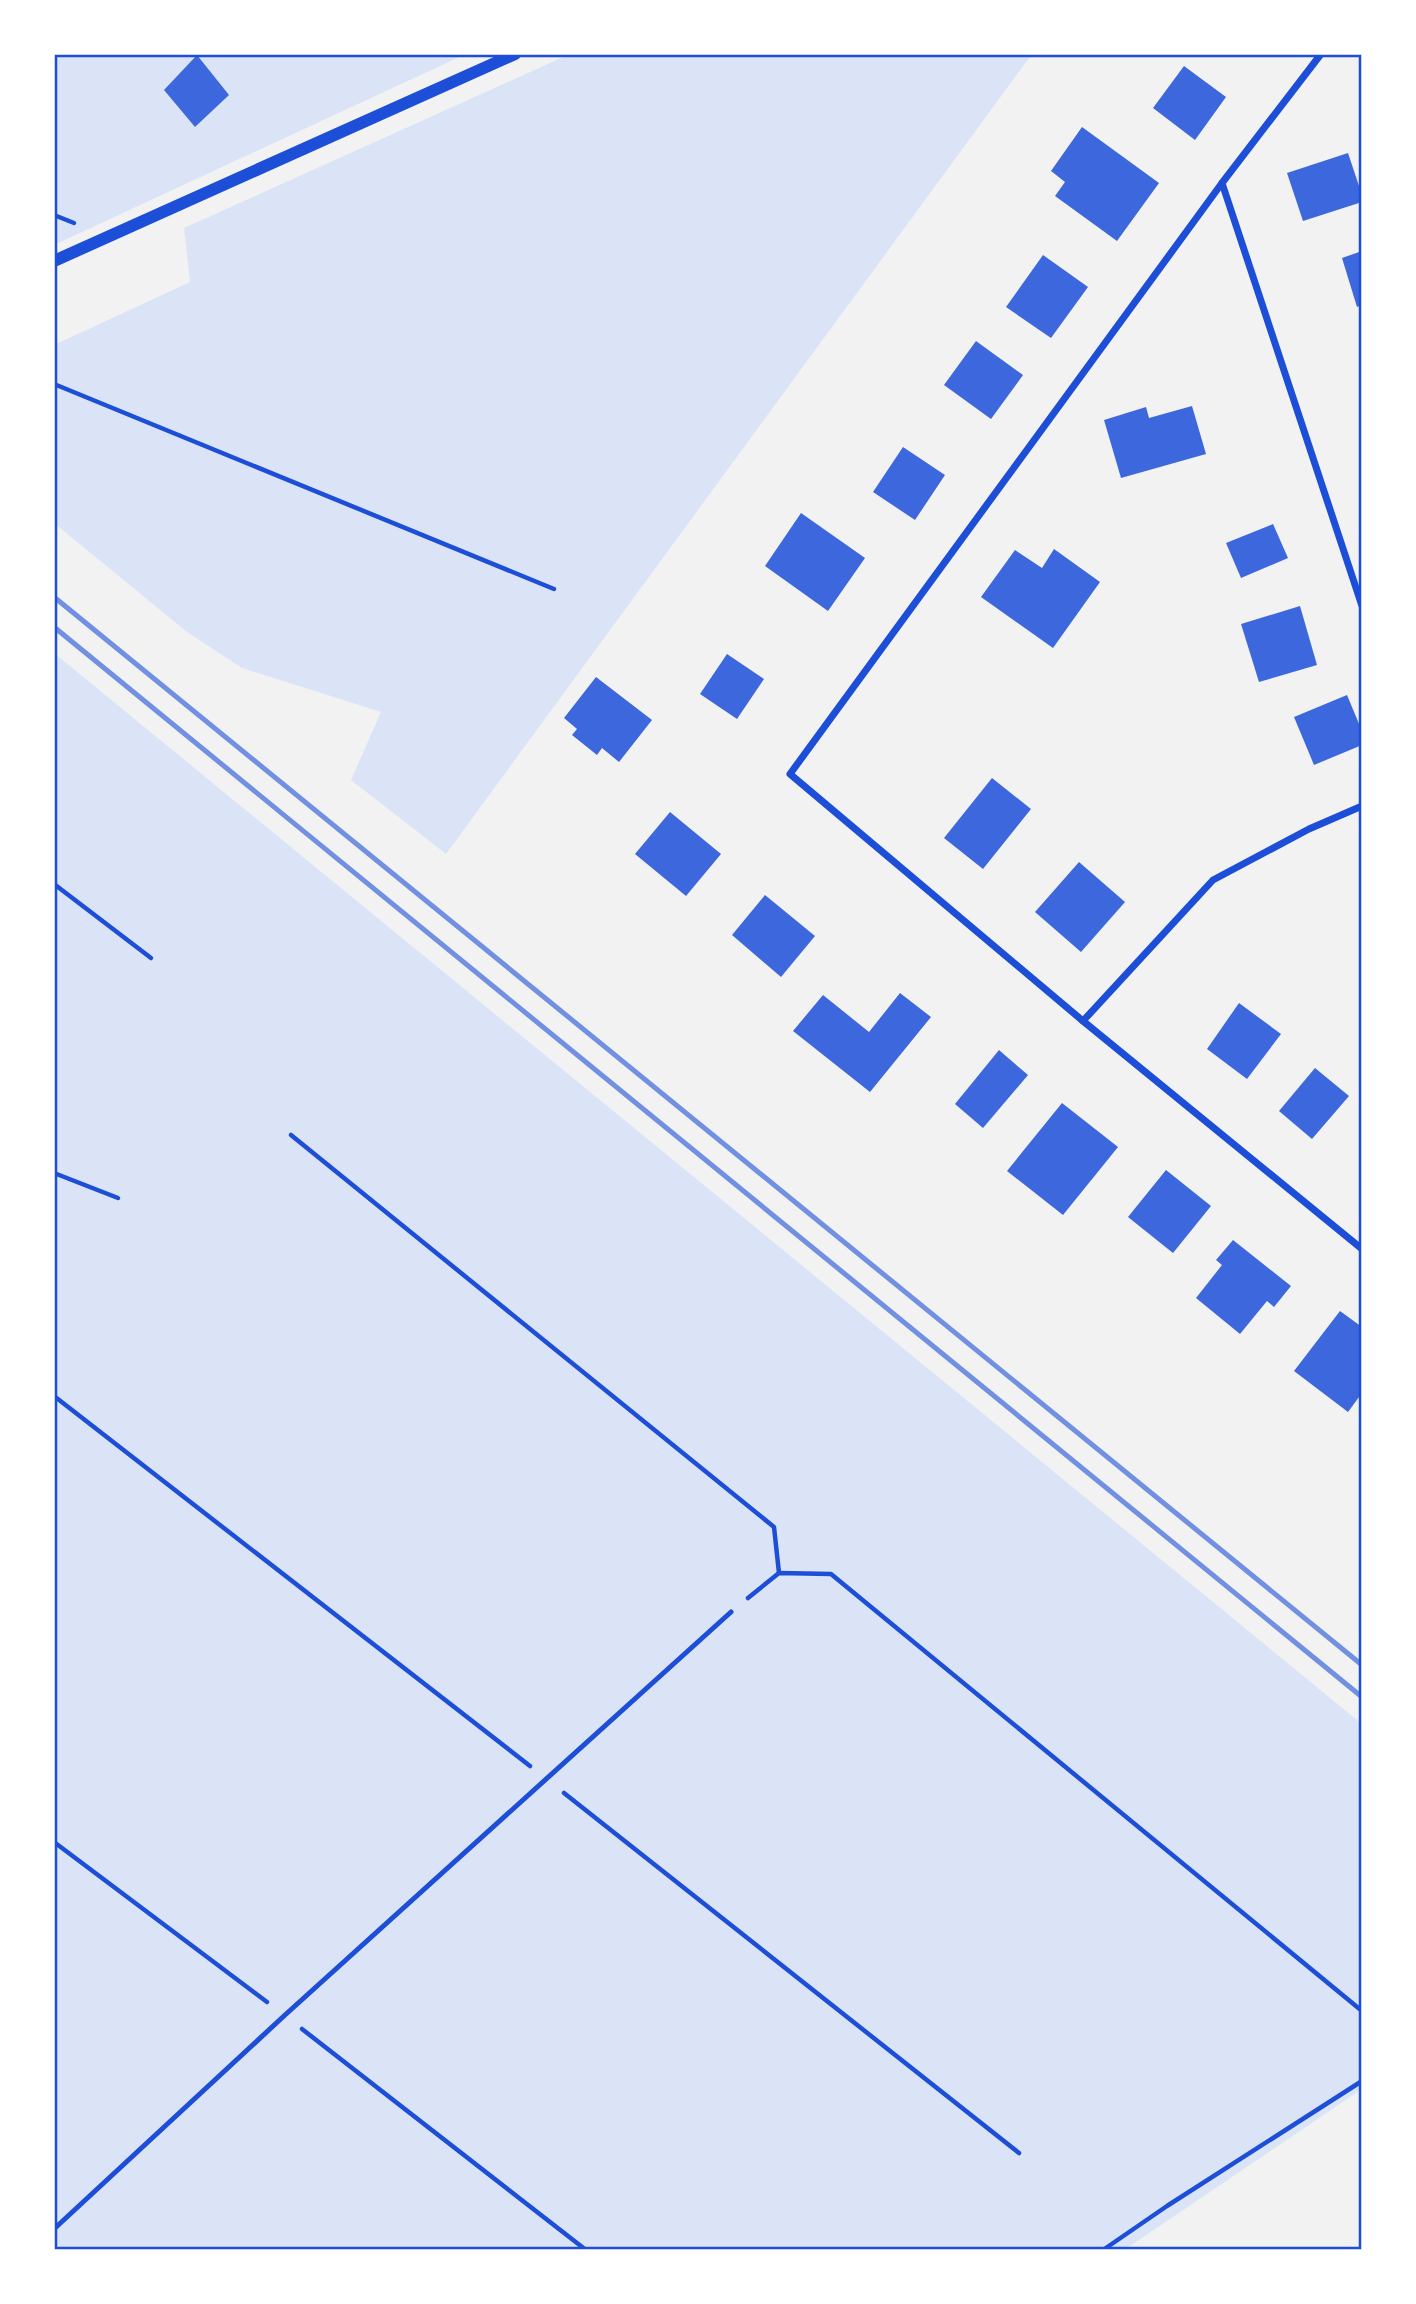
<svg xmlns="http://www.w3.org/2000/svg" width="1416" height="2304" font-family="Lato,sans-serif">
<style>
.green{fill:#dbe4f7}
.building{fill:#3d67dc}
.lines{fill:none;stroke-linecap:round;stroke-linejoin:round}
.path{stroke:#1d4ed8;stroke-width:4.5}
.service{stroke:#1d4ed8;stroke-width:5}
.minor{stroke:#1d4ed8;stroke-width:7}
.tertiary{stroke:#1d4ed8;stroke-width:12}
.rail{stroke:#7290e2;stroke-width:5}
.neatline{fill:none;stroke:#1d4ed8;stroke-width:2.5}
</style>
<rect width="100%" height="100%" fill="#f2f2f2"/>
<g class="green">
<polygon points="54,54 466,54 54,245"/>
<polygon points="570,54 1032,54 446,854 351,780 381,712 242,668 187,632 54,523 54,345 190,282 184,228"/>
<polygon points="54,653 1362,1724 1362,2089 1124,2250 54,2250"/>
</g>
<g class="building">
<polygon points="197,55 229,95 195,127 164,90"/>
<polygon points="1184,66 1226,97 1195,140 1153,108"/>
<polygon points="1082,127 1159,183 1117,241 1055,196 1065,182 1051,171"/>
<polygon points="1348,153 1362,195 1362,202 1303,221 1287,173"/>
<polygon points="1362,251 1362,305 1357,307 1342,258"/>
<polygon points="1043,255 1088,287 1051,338 1006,307"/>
<polygon points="976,341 1023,375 991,419 944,385"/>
<polygon points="1192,406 1206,454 1121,478 1104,420 1146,407 1149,418"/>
<polygon points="903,447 945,475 915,520 873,492"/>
<polygon points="801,513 865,558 828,611 765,566"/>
<polygon points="1273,524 1288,558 1241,578 1226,543"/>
<polygon points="1054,549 1100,582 1053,648 981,597 1015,550 1042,568"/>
<polygon points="1300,606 1317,665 1259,682 1241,624"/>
<polygon points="727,654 764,679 737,719 700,694"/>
<polygon points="596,677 652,720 619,762 602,748 597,755 572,735 577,729 564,718"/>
<polygon points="1347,695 1362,731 1362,745 1314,765 1294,717"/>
<polygon points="992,778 1031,809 983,869 944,838"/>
<polygon points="670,812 721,854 686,896 635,854"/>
<polygon points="1079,862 1125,902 1081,952 1035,912"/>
<polygon points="765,895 815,936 781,977 732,935"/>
<polygon points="900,993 931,1017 870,1092 793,1031 823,995 869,1032"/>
<polygon points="1239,1003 1281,1034 1247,1079 1207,1049"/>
<polygon points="999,1050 1028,1075 983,1128 955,1104"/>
<polygon points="1315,1068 1349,1096 1312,1139 1279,1111"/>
<polygon points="1062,1103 1118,1147 1063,1215 1007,1171"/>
<polygon points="1166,1170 1211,1206 1173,1253 1128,1217"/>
<polygon points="1233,1240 1291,1286 1274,1307 1267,1301 1240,1334 1196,1298 1222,1265 1216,1260"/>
<polygon points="1340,1311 1362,1327 1362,1393 1348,1412 1294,1371"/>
</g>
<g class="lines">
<g class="path">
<polyline points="54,215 74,223"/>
<polyline points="54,384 554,589"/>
<polyline points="54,884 151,958"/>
<polyline points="291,1135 774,1527 779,1573"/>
<polyline points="54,1173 118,1198"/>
<polyline points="54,1396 530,1766"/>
<polyline points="748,1598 779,1573 831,1574 1362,2011"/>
<polyline points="564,1793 1019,2153"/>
<polyline points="54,1842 267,2002"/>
<polyline points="302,2029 586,2250"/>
<polyline points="1103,2250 1167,2206 1362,2081"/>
</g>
<polyline class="service" points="54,2229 285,2015 731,1612"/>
<g class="minor">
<polyline points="1321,54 1222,183 790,774 1083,1021 1362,1249"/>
<polyline points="1222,183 1362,606"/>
<polyline points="1083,1021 1213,880 1309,829 1362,806"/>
</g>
<polyline class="tertiary" points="54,261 515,54"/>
<g class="rail">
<polyline points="54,597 1362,1665"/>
<polyline points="54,627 1362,1697"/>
</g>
</g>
<rect width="1416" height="2304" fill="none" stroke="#ffffff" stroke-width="112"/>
<rect x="56" y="56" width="1304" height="2192" class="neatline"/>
</svg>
